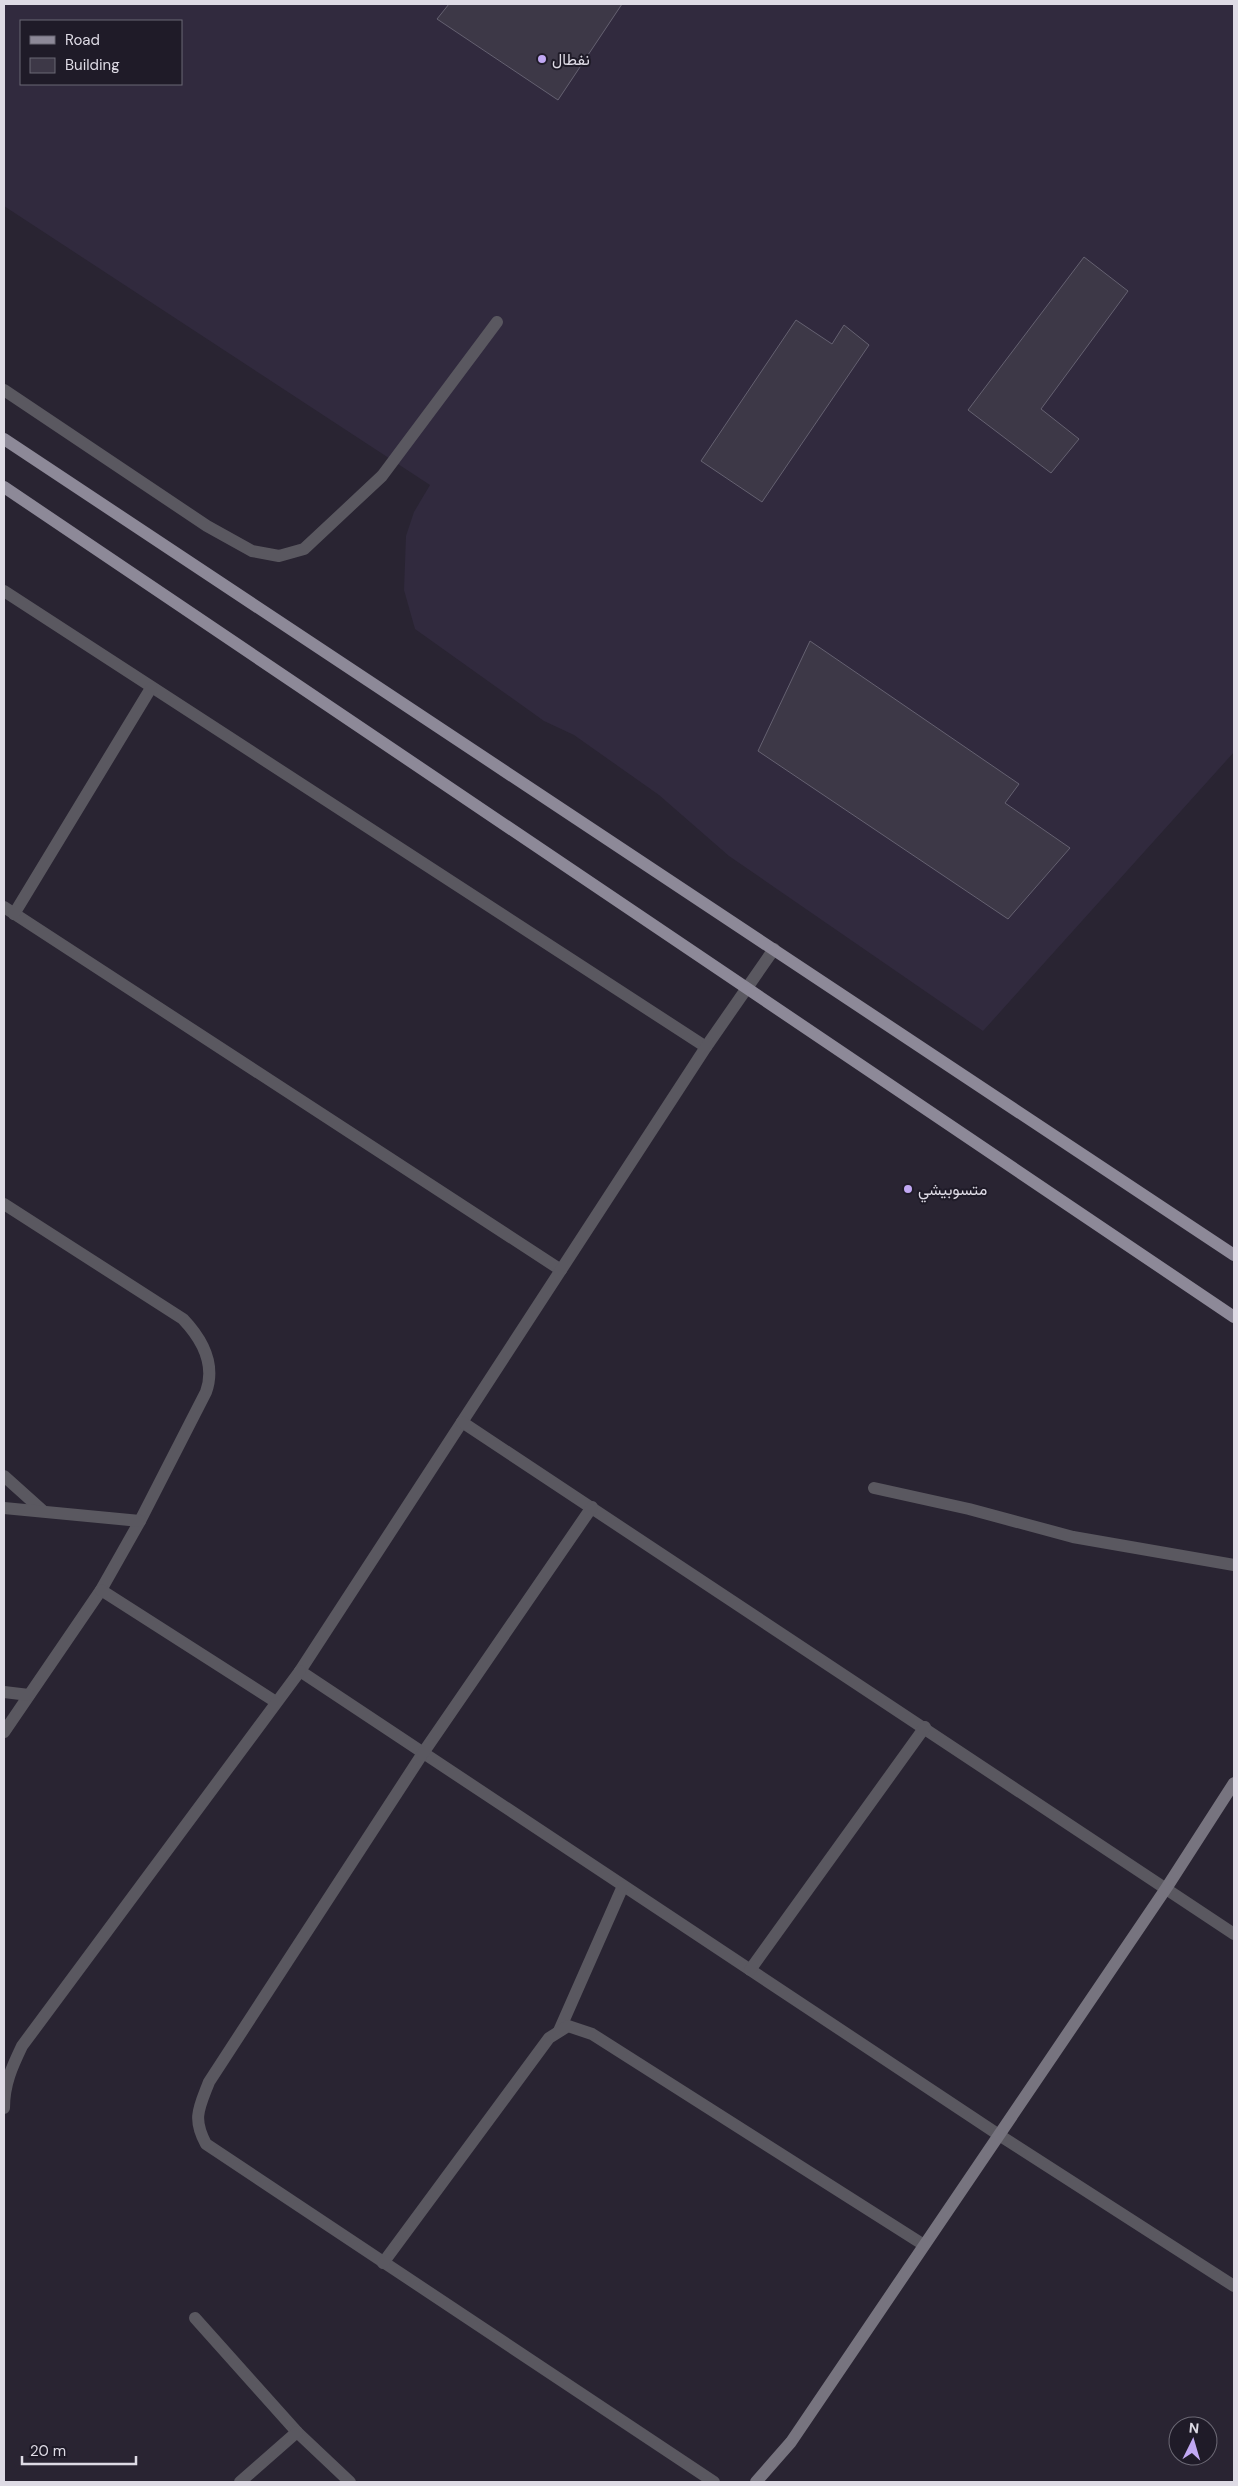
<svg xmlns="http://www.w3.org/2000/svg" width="1238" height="2486" font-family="'DM Sans',Vazirmatn,sans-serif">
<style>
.built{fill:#312a3e;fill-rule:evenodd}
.building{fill:#3d3847;stroke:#656171}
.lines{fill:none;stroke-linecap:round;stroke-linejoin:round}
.service{stroke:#5a5860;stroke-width:12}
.minor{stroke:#5a5860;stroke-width:12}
.secondary{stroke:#77747f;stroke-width:12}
.primary{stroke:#8d8998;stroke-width:12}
.poi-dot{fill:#c1a8f3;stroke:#1f1b28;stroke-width:2}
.labels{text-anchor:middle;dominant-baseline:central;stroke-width:4;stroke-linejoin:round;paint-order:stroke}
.poi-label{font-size:16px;fill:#dedbe5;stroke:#1f1b28;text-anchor:start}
</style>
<rect width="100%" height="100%" fill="#292432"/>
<path class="built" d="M4 4H1234V752L983 1031 729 856 659 795 574 735 544 721 415 629 404 590 406 536 414 512 430 485 4 206ZM21 21H181V84H21Z"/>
<g class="building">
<polygon points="449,4 622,4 558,100 437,19"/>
<polygon points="1084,257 1128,291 1041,409 1079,439 1051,473 968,410"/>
<polygon points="796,320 832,344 844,325 869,345 762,502 701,461"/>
<polygon points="810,641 1019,784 1005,803 1070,848 1008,919 758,751"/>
</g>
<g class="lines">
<polyline class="service" points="4,390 207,526 252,551 279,556 304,549 382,476 497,322"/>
<g class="minor">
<polyline points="4,591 706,1047"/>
<polyline points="4,907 561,1270"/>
<polyline points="14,914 151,688"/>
<polyline points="774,949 706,1047 300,1671 999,2135 1234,2286"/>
<path d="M4 1204 183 1319C202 1339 216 1364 206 1392L140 1521 101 1590 4 1732"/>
<polyline points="462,1422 1234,1934"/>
<polyline points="4,1476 43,1511"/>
<polyline points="874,1488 969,1509 1073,1537 1234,1565"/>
<path d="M592 1507 423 1753 209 2082C199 2108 192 2118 206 2144L714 2482"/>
<polyline points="4,1508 140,1521"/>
<polyline points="101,1590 276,1702"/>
<polyline points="4,1692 29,1695"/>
<polyline points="750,1970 925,1727"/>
<polyline points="559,2031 623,1886"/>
<path d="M4 2108C4 2084 12 2067 22 2046L300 1671"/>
<polyline points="383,2263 549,2038 568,2026 592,2034 924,2245"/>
<polyline points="195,2318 297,2432 350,2482"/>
<polyline points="240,2482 297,2432"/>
</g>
<polyline class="secondary" points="756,2482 791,2442 1167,1887 1234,1783"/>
<g class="primary">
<polyline points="4,439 1234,1255"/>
<polyline points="4,487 1234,1317"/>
</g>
</g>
<g class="poi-dot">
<circle cx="542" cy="59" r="5"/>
<circle cx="908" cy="1189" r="5"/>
</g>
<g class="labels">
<g class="poi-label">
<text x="552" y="59">نفطال</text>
<text x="918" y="1189">متسوبيشي</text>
</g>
</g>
<rect width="1238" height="2486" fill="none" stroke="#dedbe5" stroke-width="10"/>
<rect x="20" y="20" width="162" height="65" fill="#1f1b28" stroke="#6b6874"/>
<rect x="30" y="36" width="25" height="8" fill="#8d8998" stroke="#6b6874"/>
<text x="65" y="45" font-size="15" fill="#dedbe5">Road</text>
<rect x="30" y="58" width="25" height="15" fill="#3d3847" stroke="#6b6874"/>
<text x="65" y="70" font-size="15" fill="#dedbe5">Building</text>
<g transform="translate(1193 2441) rotate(5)"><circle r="24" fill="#1f1b28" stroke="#6b6874"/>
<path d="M0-4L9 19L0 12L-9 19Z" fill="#c1a8f3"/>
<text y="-8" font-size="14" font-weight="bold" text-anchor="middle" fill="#dedbe5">N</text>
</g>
<path d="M22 2456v8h114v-8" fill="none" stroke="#dedbe5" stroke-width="2.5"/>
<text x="30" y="2456" font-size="15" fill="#dedbe5" stroke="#1f1b28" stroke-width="4" paint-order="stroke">20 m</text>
</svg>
